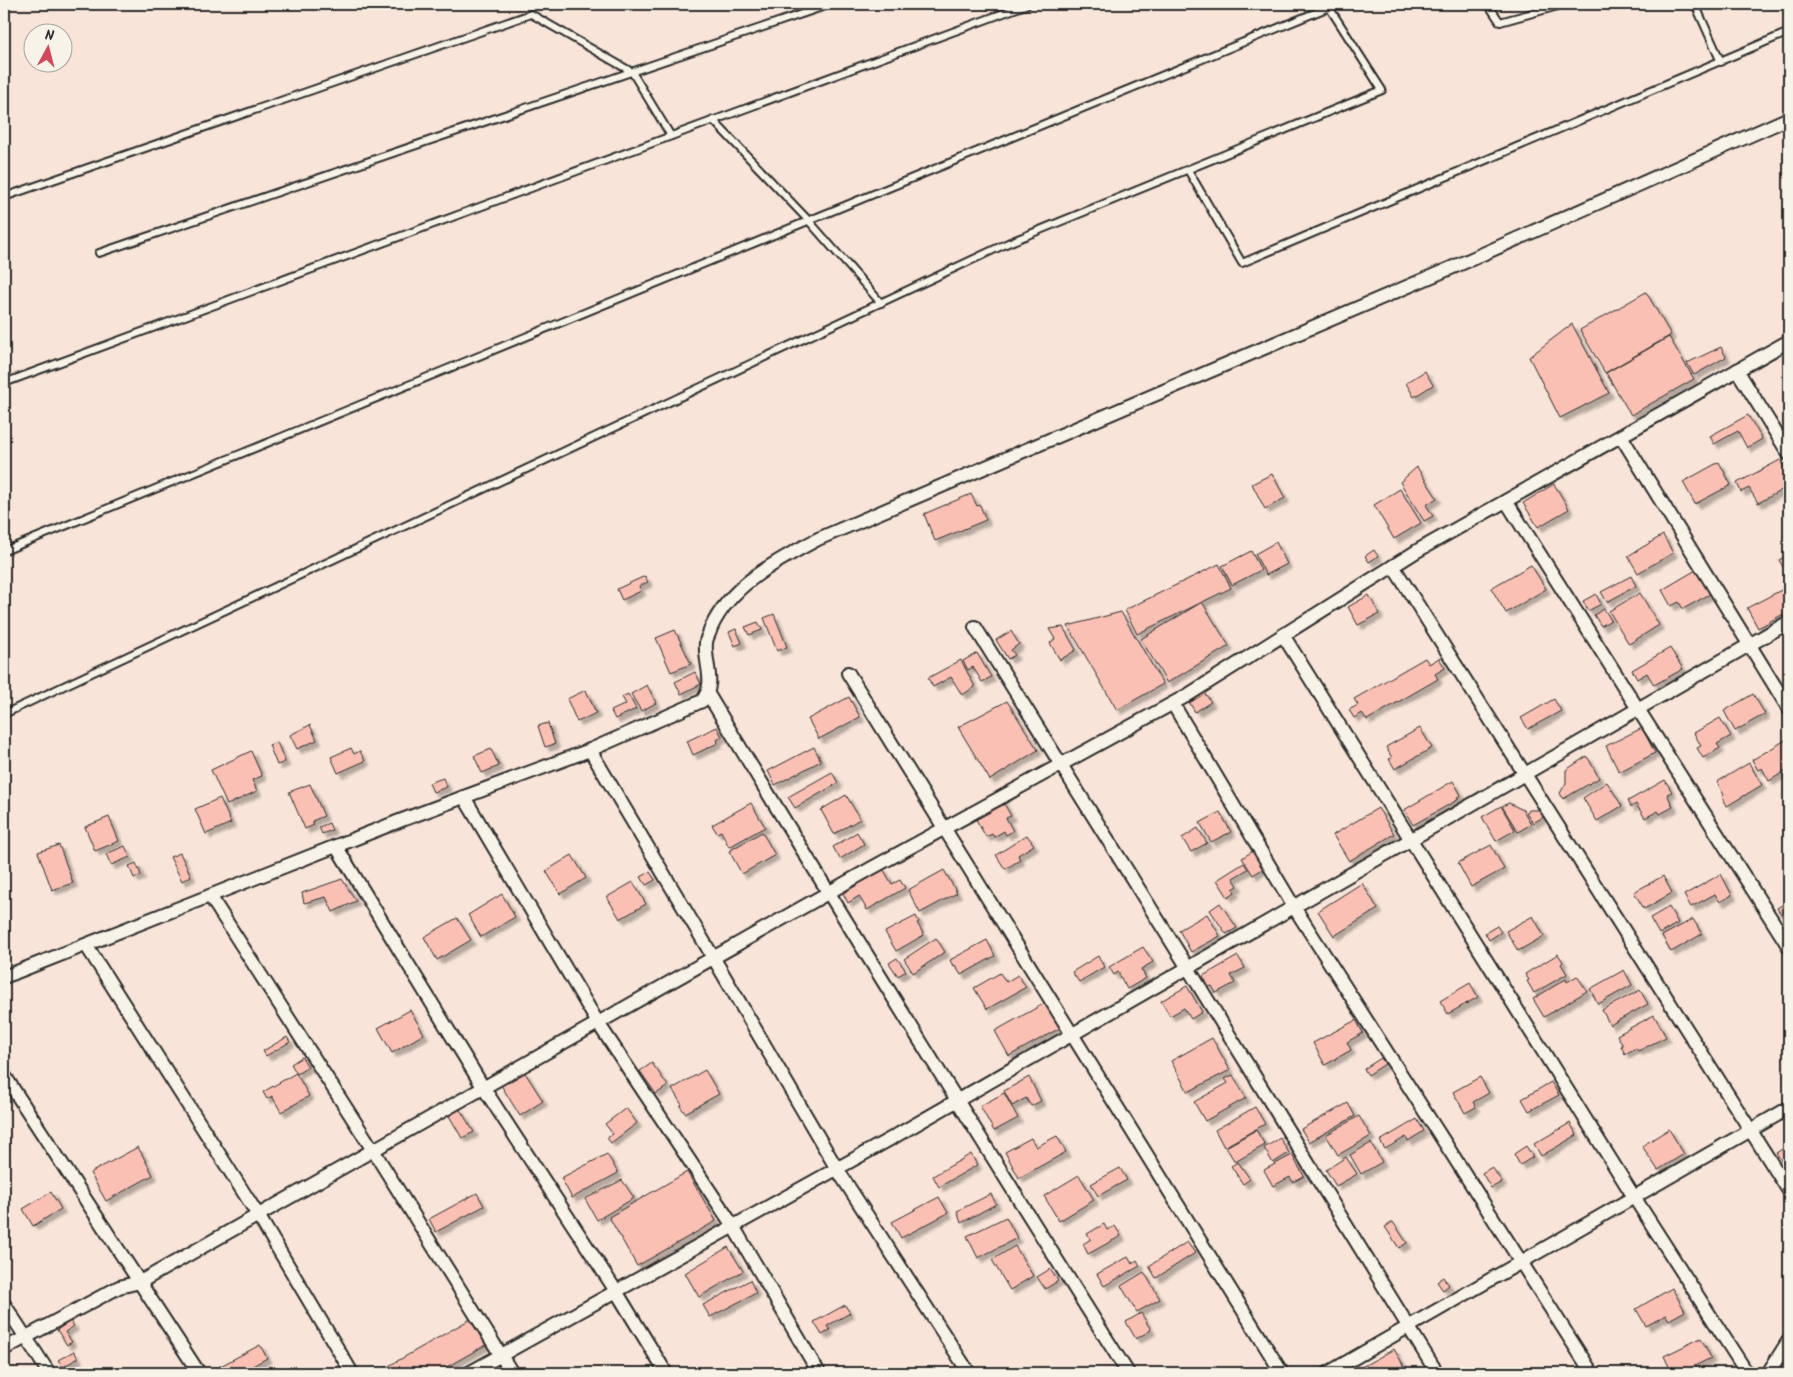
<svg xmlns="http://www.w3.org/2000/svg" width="1793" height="1377" font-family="Kalam,sans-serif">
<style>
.building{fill:#fbc0b4;stroke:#2b2b2b;filter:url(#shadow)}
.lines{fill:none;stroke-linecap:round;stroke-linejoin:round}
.service-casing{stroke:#2b2b2b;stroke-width:10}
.minor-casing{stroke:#2b2b2b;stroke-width:16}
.service{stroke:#f7f3e8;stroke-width:6}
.minor{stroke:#f7f3e8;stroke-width:12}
</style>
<defs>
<filter id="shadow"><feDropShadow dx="4.5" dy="4.5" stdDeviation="1" flood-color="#0004"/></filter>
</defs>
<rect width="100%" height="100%" fill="#f8e4d8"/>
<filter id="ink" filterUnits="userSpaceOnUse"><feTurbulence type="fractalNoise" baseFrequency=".02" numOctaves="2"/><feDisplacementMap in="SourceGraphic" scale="10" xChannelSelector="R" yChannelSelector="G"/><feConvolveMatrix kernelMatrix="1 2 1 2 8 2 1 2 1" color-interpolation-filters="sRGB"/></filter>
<g filter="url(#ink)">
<g class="building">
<polygon points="1646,292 1671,335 1605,373 1580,330"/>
<polygon points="1572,324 1609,393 1560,418 1529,357"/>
<polygon points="1669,337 1694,379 1631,415 1606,373"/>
<polygon points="1721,347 1726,357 1694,375 1687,363"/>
<polygon points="1425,371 1433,385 1414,397 1406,383"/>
<polygon points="1748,415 1762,439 1747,448 1738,431 1714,444 1710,436"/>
<polygon points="1780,460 1789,477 1789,486 1758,503 1749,488 1741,492 1737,483"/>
<polygon points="1719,462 1731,485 1695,504 1683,482"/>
<polygon points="1417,467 1437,498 1426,505 1433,516 1424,521 1400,482"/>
<polygon points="1272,474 1285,498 1265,509 1252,484"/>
<polygon points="1554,484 1569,509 1538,527 1523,503"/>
<polygon points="1400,489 1421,523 1394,539 1374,505"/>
<polygon points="971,494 977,506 980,505 986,520 935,541 924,514"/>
<polygon points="1663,535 1673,553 1638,573 1628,556"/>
<polygon points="1276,542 1287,564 1266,575 1255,554"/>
<polygon points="1374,550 1378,556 1369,562 1365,556"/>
<polygon points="1251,551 1261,570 1232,585 1222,566"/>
<polygon points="1789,554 1789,572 1787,574 1779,560"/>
<polygon points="1219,564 1231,588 1137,634 1125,610"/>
<polygon points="1531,565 1546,589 1506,613 1491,588"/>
<polygon points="1696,570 1710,594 1683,609 1679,602 1671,606 1662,590"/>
<polygon points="645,576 648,582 639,586 641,591 622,600 617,589"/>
<polygon points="1631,576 1636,586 1607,602 1601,592"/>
<polygon points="1789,586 1789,611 1758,628 1747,608"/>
<polygon points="1640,593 1659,625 1629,644 1609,611"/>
<polygon points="1596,594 1601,604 1588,611 1583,601"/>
<polygon points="1369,595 1379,614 1358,625 1348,607"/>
<polygon points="1202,602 1229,646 1167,683 1141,639"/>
<polygon points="1604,609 1611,620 1601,626 1594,615"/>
<polygon points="1121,612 1163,684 1117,710 1068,626"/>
<polygon points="774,614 787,647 777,651 764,618"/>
<polygon points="758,622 762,630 749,635 745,627"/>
<polygon points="1063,627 1076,650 1060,660 1050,643 1055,639 1049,629"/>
<polygon points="736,629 742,643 735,646 729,632"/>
<polygon points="675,630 691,664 671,672 656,638"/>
<polygon points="1011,631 1019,644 1011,650 1015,655 1008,659 996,640"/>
<polygon points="1670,648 1683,669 1654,685 1647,673 1637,679 1632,670"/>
<polygon points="977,653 991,677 982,682 973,667 968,670 963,661"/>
<polygon points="1425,658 1429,664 1439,658 1445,668 1435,674 1438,679 1367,720 1362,713 1354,718 1349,710 1358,705 1354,699"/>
<polygon points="961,660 975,687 962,695 951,677 933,687 928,678"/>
<polygon points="695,672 701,684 681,694 675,682"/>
<polygon points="647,685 656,703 641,711 631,694"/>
<polygon points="586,690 596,713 577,722 567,699"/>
<polygon points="1203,691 1211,702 1195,712 1188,700"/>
<polygon points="628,694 636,709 615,719 611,711 626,704 622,697"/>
<polygon points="1753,694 1765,714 1735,731 1724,711"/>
<polygon points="849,697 860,717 819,739 808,719"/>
<polygon points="1554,699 1561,711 1528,729 1521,718"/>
<polygon points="1007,701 1038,750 990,780 958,727"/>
<polygon points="1720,718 1731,736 1717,744 1720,748 1703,758 1697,748 1701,746 1694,733"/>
<polygon points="548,723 555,744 545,747 538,726"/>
<polygon points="310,725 317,740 297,749 290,735"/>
<polygon points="717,727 722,737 717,740 718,743 693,755 687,741"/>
<polygon points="1420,728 1432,748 1395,769 1389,759 1392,758 1386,747"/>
<polygon points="1642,728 1655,753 1619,772 1606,746"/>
<polygon points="1789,738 1789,769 1769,781 1762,768 1758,770 1752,760"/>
<polygon points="277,742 285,762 277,765 269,745"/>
<polygon points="814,747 821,761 775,785 768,771"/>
<polygon points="351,748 354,754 360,751 365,761 338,773 331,757"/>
<polygon points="491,749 499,766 482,773 474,756"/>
<polygon points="251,751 262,776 252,780 257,791 227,805 211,770"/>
<polygon points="1587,756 1599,778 1563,799 1560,793 1566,783 1566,770"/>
<polygon points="1749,763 1762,785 1727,806 1722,796 1724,795 1717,782"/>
<polygon points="832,772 838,783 795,808 788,797"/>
<polygon points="443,778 447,787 433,792 429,783"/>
<polygon points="1665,780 1672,792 1667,794 1673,807 1660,814 1658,811 1645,818 1636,804 1631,807 1628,801"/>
<polygon points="1453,781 1461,795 1457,797 1459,799 1413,825 1404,810"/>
<polygon points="1607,782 1622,806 1597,821 1583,798"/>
<polygon points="310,784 324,816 312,821 314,825 305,829 289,792"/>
<polygon points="846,795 860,819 834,834 821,810"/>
<polygon points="220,798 231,823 206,834 195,809"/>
<polygon points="1002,800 1011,816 1006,818 1013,831 1006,835 1004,831 994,837 992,834 986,837 974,816"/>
<polygon points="751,803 765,827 729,847 721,831 717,833 712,825"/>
<polygon points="1509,803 1523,810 1531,824 1518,832 1502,806"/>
<polygon points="1501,806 1515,830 1496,841 1482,817"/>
<polygon points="1378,808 1394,834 1349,861 1333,835"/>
<polygon points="1530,810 1541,810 1545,816 1533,823 1526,812"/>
<polygon points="1220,812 1231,832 1211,842 1200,823"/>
<polygon points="109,817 119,841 95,851 85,827"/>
<polygon points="329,823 332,830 322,834 319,827"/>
<polygon points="1198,828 1207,843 1191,852 1182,838"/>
<polygon points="762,832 775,855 742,874 729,851"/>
<polygon points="857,832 864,844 840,859 833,847"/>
<polygon points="1027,835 1034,845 1018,855 1020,860 1005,869 996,855"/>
<polygon points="59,845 73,883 52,890 38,852"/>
<polygon points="1491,845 1504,869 1471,887 1458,863"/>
<polygon points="125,846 130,857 111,865 106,854"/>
<polygon points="1253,851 1264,868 1253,875 1242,858"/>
<polygon points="180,853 191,876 182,881 170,857"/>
<polygon points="572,855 586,878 560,894 546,871"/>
<polygon points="136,863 141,875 134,878 129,866"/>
<polygon points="1244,863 1248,869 1233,878 1238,886 1233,889 1235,892 1228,897 1217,880"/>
<polygon points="882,867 892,884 900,880 905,888 867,910 859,896 848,903 842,891"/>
<polygon points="944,870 957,893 920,913 908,890"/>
<polygon points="650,872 655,880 646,885 641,877"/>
<polygon points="1721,874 1732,895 1720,902 1715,894 1691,907 1684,895"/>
<polygon points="1663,876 1672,893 1644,909 1634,892"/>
<polygon points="342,879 356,901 333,912 326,897 304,903 302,893"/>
<polygon points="633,882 646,904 620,919 607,897"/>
<polygon points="1362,883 1378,909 1334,936 1318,911"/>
<polygon points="502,894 515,917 481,937 468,915"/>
<polygon points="1789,901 1789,914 1783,918 1777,908"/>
<polygon points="1220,903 1237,928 1226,934 1210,910"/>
<polygon points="1669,907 1678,923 1659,934 1650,918"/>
<polygon points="1207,914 1220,936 1191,952 1179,930"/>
<polygon points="916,916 919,922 917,923 924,935 896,951 885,932"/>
<polygon points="1533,916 1544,936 1518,951 1506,931"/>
<polygon points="457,918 471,940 437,960 424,937"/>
<polygon points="1693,919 1702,934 1671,952 1662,936"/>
<polygon points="1497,926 1501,932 1489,940 1485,933"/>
<polygon points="936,938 945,952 913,973 904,959"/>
<polygon points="987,940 995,956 961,975 955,965 953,966 950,960"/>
<polygon points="1143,947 1153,962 1141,969 1146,978 1127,989 1118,972 1114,975 1109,967"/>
<polygon points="1558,954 1563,962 1561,964 1567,974 1534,993 1527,981 1529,980 1525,974"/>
<polygon points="1098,956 1104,967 1079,982 1072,972"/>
<polygon points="1238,956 1245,968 1231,975 1235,983 1216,993 1212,986 1209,987 1203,976"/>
<polygon points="897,958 906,971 898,976 889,963"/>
<polygon points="1624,970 1632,985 1598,1004 1590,989"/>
<polygon points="1000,973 1006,982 1018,975 1026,987 987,1009 974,988"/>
<polygon points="1577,976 1587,991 1544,1017 1533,999 1566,979 1567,982"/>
<polygon points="1470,983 1478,997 1448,1014 1440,1001"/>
<polygon points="1187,986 1202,1012 1191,1019 1184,1008 1170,1016 1161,1001"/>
<polygon points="1640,990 1648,1004 1610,1025 1602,1010"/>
<polygon points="1045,1003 1060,1028 1009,1056 995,1031"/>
<polygon points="410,1010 424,1034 392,1053 378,1028"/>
<polygon points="1654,1015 1666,1037 1638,1051 1636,1048 1625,1054 1621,1046 1623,1046 1617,1035"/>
<polygon points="1356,1020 1363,1033 1347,1042 1351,1050 1325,1065 1313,1043"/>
<polygon points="287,1037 290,1042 266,1056 263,1051"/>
<polygon points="1212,1038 1230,1070 1188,1092 1171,1061"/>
<polygon points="302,1057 308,1067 297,1074 291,1064"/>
<polygon points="1381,1058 1385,1064 1368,1075 1364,1069"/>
<polygon points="652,1063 668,1086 656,1094 640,1071"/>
<polygon points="705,1070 719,1094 685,1113 680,1106 682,1105 672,1089"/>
<polygon points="524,1071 543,1101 520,1116 501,1085"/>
<polygon points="296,1073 309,1096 281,1112 272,1096 267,1099 263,1092"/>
<polygon points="1233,1075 1246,1098 1205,1121 1194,1102 1228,1083 1225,1079"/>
<polygon points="1029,1077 1041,1101 1031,1106 1026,1098 1012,1106 1004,1091"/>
<polygon points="1480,1077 1489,1093 1473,1102 1476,1107 1465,1113 1453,1092"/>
<polygon points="1551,1082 1559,1095 1529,1111 1522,1099"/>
<polygon points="1004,1093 1018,1118 994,1131 980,1106"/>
<polygon points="1348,1103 1355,1116 1309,1142 1301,1129"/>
<polygon points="1255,1107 1265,1124 1224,1147 1215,1130"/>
<polygon points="459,1108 474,1132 462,1138 448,1114"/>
<polygon points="626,1108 637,1123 611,1143 607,1138 613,1134 605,1124"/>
<polygon points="1359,1116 1371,1136 1338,1155 1326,1135"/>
<polygon points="1417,1119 1424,1131 1408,1141 1406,1137 1385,1149 1380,1141"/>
<polygon points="1570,1123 1577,1135 1541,1156 1534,1144"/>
<polygon points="1669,1129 1684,1154 1658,1170 1642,1146"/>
<polygon points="1256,1130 1265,1145 1235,1162 1226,1147"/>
<polygon points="1057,1136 1066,1152 1019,1178 1005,1152 1031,1138 1036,1147"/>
<polygon points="1280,1138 1289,1153 1273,1163 1264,1148"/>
<polygon points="1371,1143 1382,1162 1361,1174 1350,1155"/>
<polygon points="1526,1146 1533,1157 1520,1165 1514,1154"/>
<polygon points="138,1147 153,1175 106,1201 90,1173"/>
<polygon points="1784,1148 1789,1156 1789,1172 1776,1153"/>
<polygon points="607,1154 618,1173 572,1198 561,1178"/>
<polygon points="971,1154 977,1165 939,1187 933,1176"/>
<polygon points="1292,1155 1304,1176 1293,1182 1290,1177 1273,1186 1264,1170"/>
<polygon points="1346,1157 1357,1174 1336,1186 1326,1170"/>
<polygon points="1238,1162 1250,1179 1243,1184 1231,1166"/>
<polygon points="1492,1167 1502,1182 1491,1188 1482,1173"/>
<polygon points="1120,1168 1127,1180 1098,1196 1091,1184"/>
<polygon points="687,1172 716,1221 637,1266 609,1217"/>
<polygon points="1079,1175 1094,1200 1059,1221 1044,1196"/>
<polygon points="622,1180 634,1198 597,1220 585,1199"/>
<polygon points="51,1192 61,1209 33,1226 23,1209"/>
<polygon points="477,1193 484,1206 436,1232 429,1219"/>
<polygon points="991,1194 996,1204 961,1223 957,1211"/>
<polygon points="939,1197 948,1213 901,1238 892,1222"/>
<polygon points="1006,1217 1017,1238 978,1258 967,1236"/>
<polygon points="1393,1222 1407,1243 1399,1248 1385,1227"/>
<polygon points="1104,1224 1107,1230 1115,1226 1121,1236 1088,1254 1083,1244 1091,1239 1087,1234"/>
<polygon points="1187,1242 1195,1253 1156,1278 1149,1266"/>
<polygon points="1015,1246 1033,1276 1010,1290 992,1260"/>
<polygon points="728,1247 743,1271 699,1297 685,1273"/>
<polygon points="1128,1257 1132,1264 1137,1260 1140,1266 1104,1286 1097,1274"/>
<polygon points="1050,1269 1058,1281 1045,1289 1037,1277"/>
<polygon points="1144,1272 1160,1299 1137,1312 1121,1286"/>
<polygon points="1443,1277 1449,1285 1443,1290 1437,1282"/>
<polygon points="750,1280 756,1293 710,1317 703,1305"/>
<polygon points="1672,1288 1685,1311 1669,1320 1666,1315 1646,1326 1636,1309"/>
<polygon points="845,1305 850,1313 827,1326 830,1330 822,1335 814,1322"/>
<polygon points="1141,1313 1151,1330 1136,1339 1126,1322"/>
<polygon points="474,1317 489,1343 436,1373 381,1373 380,1371"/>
<polygon points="70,1321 74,1326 65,1332 72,1342 67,1345 57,1330"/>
<polygon points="1701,1338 1711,1358 1680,1373 1672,1373 1664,1356"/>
<polygon points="260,1345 267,1358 240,1373 212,1373 211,1371"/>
<polygon points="1394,1349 1408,1373 1363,1373 1360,1368"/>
<polygon points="74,1351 78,1358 63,1367 58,1360"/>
<polygon points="82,1366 86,1373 70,1373"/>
</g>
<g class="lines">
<defs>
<g id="service">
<polyline points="1488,4 1500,22 1565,4"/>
<polyline points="1695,4 1721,62"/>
<polyline points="713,120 809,221 881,303"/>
<polyline points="1188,170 1242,263 1789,32"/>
<polyline points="4,197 531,14 632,72 671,136"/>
<polyline points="99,253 831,4"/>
<polyline points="4,383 1028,4"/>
<polyline points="4,551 1329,7"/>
<polyline points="4,714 1008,243 1382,90 1327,4"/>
</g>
<g id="minor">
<polyline points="1737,370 1789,454"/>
<polyline points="1621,436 1789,709"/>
<polyline points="1506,501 1789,947"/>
<polyline points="1393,566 1789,1191"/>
<polyline points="975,627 1188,968 1437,1373"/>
<polyline points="1283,635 1634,1197 1747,1373"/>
<polyline points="848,673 1282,1373"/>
<path d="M708 694C845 922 986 1148 1128 1373"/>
<polyline points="1173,704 1294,907 1592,1373"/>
<polyline points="590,750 713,957 837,1169 969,1373"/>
<polyline points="464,797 598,1023 733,1226 819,1373"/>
<polyline points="336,846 483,1087 616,1291 666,1373"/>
<polyline points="210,896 373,1150 512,1373"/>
<polyline points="86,945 258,1215 352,1373"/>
<path d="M4 977 402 820 590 750 702 701C717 683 704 664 706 643 706 638 710 633 711 628 731 584 777 561 818 539L1458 265 1789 118"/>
<polyline points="4,1075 199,1373"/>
<polyline points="4,1304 49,1373"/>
<polyline points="4,1349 119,1287 140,1282 872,868 1188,695 1417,551 1789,341"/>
<polyline points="469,1373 892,1138 1789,622"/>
<polyline points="1328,1373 1789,1108"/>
<polyline points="1768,1373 1789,1340"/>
</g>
</defs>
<use href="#service" class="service-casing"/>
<use href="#minor" class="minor-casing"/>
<use href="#service" class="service"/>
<use href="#minor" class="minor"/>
</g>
</g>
<rect width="1793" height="1377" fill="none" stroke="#f7f3e8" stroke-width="20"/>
<rect x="10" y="10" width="1773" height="1357" fill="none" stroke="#2b2b2b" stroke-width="2" filter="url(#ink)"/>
<g transform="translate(48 48) rotate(7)"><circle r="24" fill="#f7f3e8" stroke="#a5a39c"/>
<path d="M0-4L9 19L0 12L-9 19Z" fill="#d1495b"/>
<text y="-8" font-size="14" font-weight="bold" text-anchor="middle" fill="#2b2b2b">N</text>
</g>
</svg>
